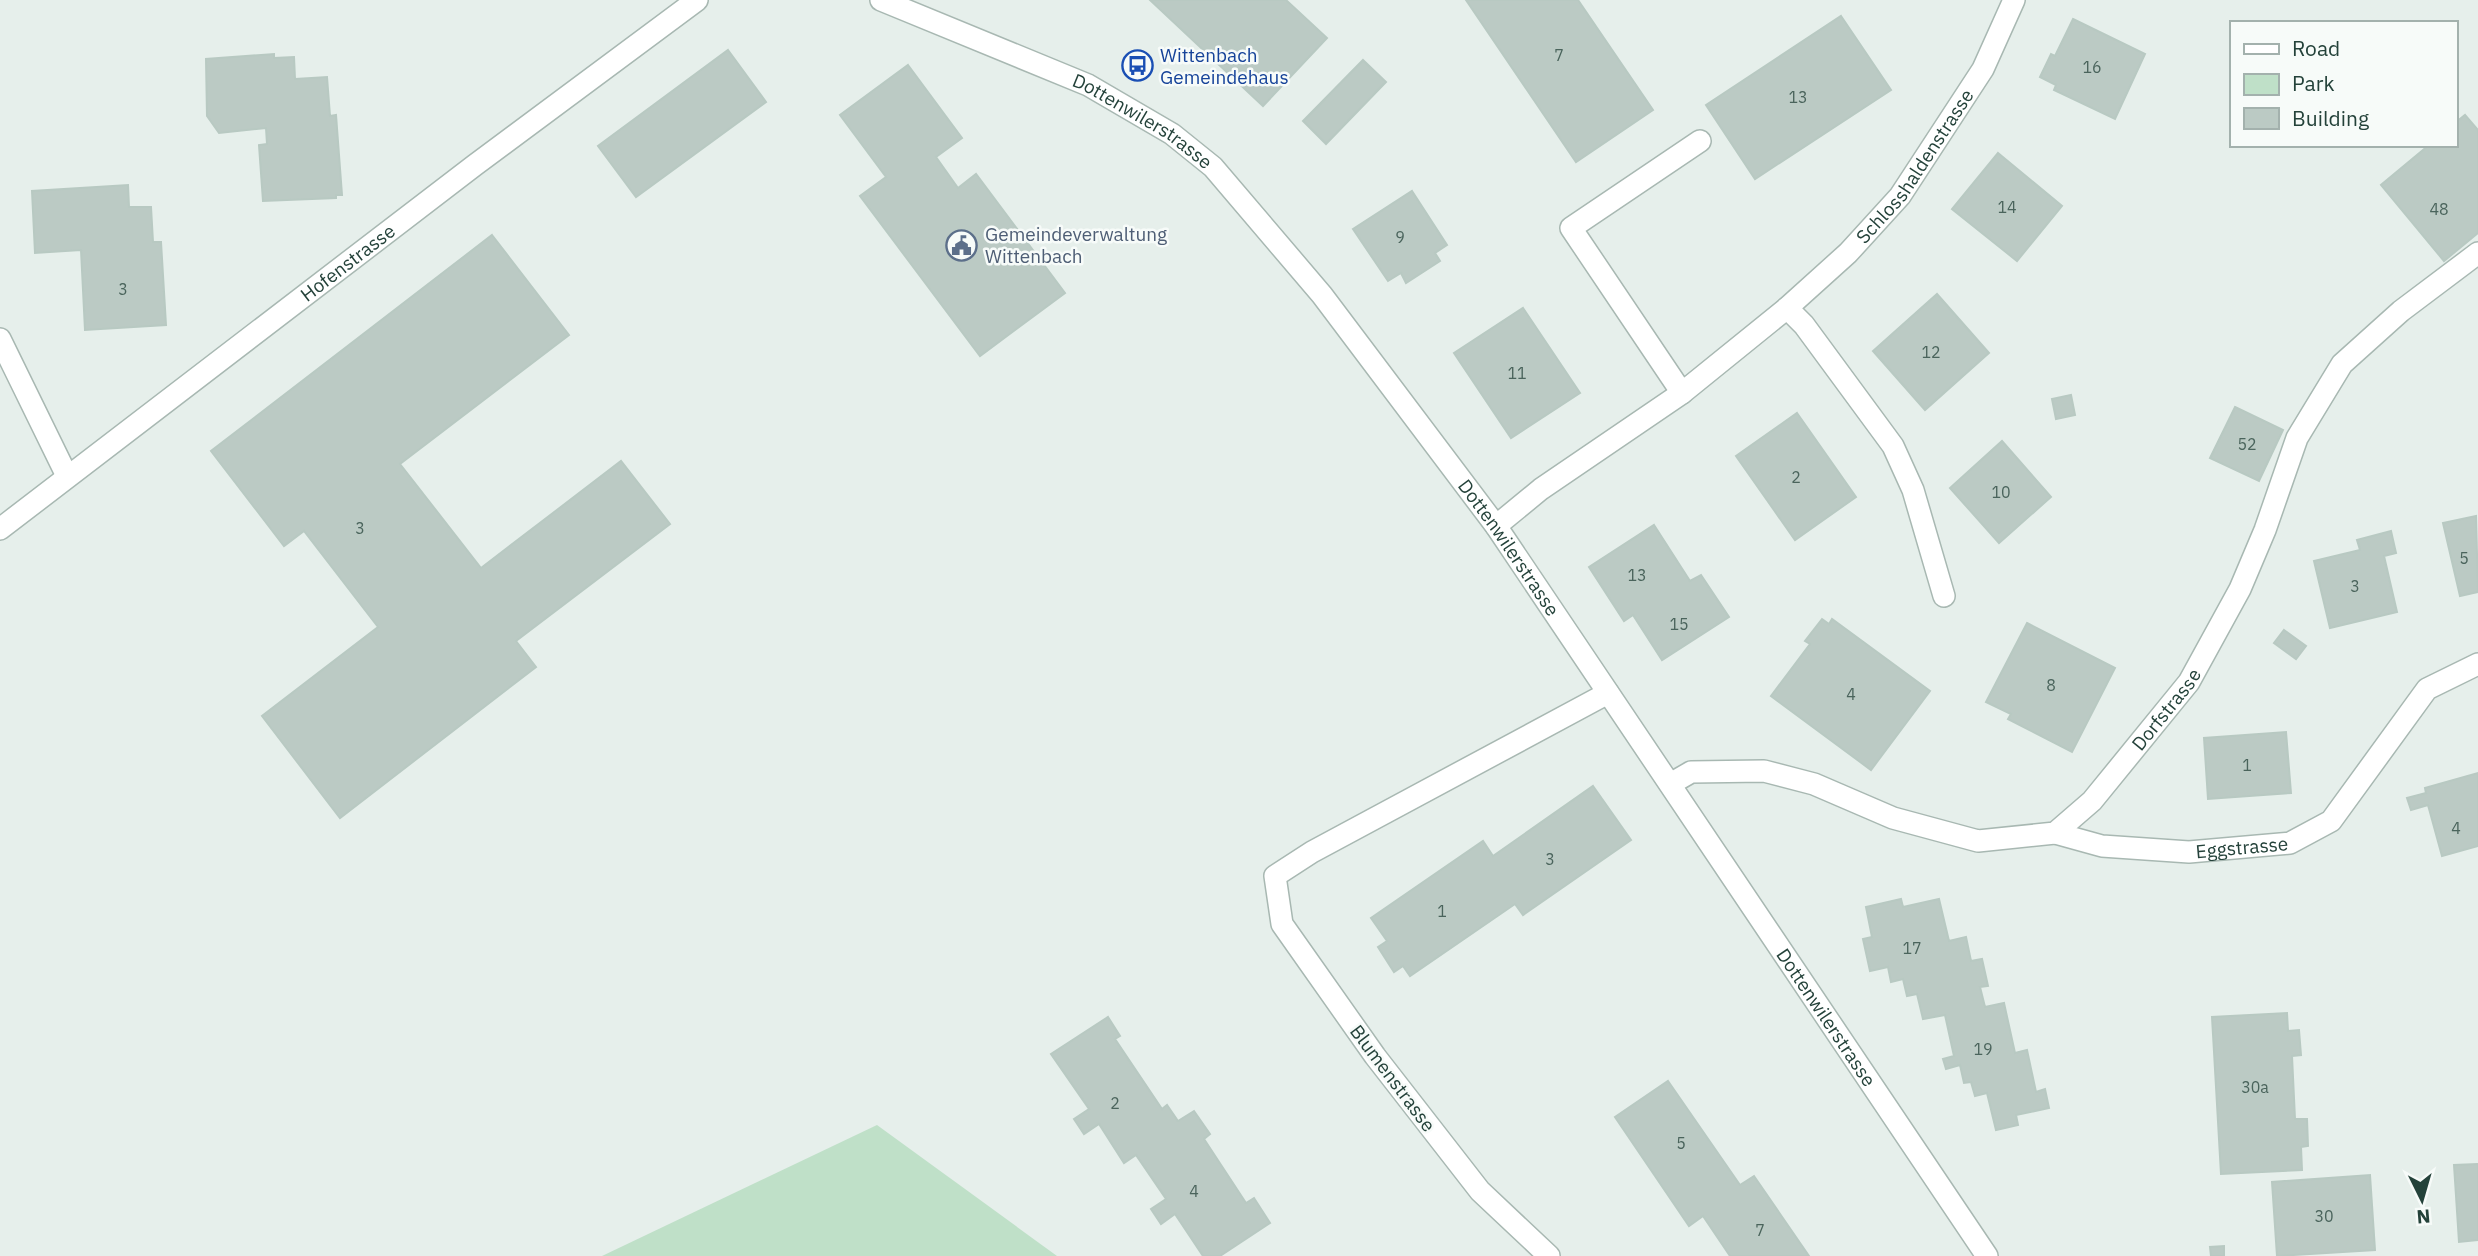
<svg xmlns="http://www.w3.org/2000/svg" width="2478" height="1256" font-family="'IBM Plex Sans',sans-serif">
<style>
.green{fill:#bfe0c8}
.building{fill:#bbcac4;stroke:#b8c9c2;stroke-width:2}
.lines{fill:none;stroke-linecap:round;stroke-linejoin:round}
.street-casing{stroke:#a8b8b2;stroke-width:24}
.street{stroke:#fff;stroke-width:21}
.labels{text-anchor:middle;dominant-baseline:central;stroke-width:5;stroke-linejoin:round;paint-order:stroke}
.number-label{font-size:16px;fill:#4a645c}
.transit-label{font-size:19px;fill:#164399;stroke:#f7fbf9;text-anchor:start}
.street-label{font-size:19px;fill:#24423a;stroke:#f7fbf9}
.service-label{font-size:19px;fill:#4e5e75;stroke:#f7fbf9;text-anchor:start}
</style>
<rect width="100%" height="100%" fill="#e6efeb"/>
<polygon class="green" points="877,1125 1057,1256 602,1256"/>
<g class="building">
<polygon points="1150,0 1286,0 1327,38 1263,106"/>
<polygon points="1466,0 1578,0 1653,110 1576,162"/>
<polygon points="1841,16 1891,90 1755,179 1706,105"/>
<polygon points="2073,19 2145,54 2115,119 2054,90 2056,85 2040,77 2051,54 2055,56"/>
<polygon points="728,50 766,102 636,197 598,146"/>
<polygon points="274,54 274,58 294,57 295,79 327,77 330,116 336,115 342,195 336,195 336,198 263,201 259,145 267,144 266,128 219,133 207,116 206,59"/>
<polygon points="1363,60 1386,82 1326,144 1303,121"/>
<polygon points="908,65 962,138 936,157 958,188 976,174 1065,293 980,356 860,196 886,177 840,115"/>
<polygon points="2465,115 2478,130 2478,233 2444,261 2381,185 2429,145 2455,145 2455,123"/>
<polygon points="1998,153 2062,206 2017,261 1952,209"/>
<polygon points="128,185 129,207 151,207 153,242 161,242 166,325 85,330 81,250 35,253 32,191"/>
<polygon points="1412,191 1447,245 1435,253 1440,261 1406,283 1401,273 1388,281 1353,229"/>
<polygon points="492,235 569,335 400,464 481,568 621,461 670,524 516,641 536,667 340,818 262,716 378,627 304,531 284,546 211,451"/>
<polygon points="1937,294 1989,353 1925,410 1873,351"/>
<polygon points="1523,308 1580,393 1511,438 1454,353"/>
<polygon points="2071,395 2075,415 2056,419 2052,399"/>
<polygon points="2235,407 2283,430 2259,481 2210,458"/>
<polygon points="1797,413 1856,497 1795,540 1736,456"/>
<polygon points="2002,441 2051,497 1999,543 1950,488"/>
<polygon points="2476,516 2478,592 2460,596 2443,523"/>
<polygon points="1654,525 1690,581 1701,575 1729,617 1662,660 1633,615 1624,621 1589,567"/>
<polygon points="2391,531 2396,553 2384,556 2397,612 2330,628 2314,561 2360,550 2357,540"/>
<polygon points="1822,619 1829,624 1832,619 1930,691 1871,770 1771,696 1810,644 1805,641"/>
<polygon points="2027,623 2115,668 2072,752 2008,719 2011,714 1986,702"/>
<polygon points="2284,630 2306,646 2296,659 2274,643"/>
<polygon points="2286,732 2291,793 2208,799 2204,738"/>
<polygon points="2478,773 2478,846 2442,856 2428,805 2411,810 2407,798 2426,793 2425,788"/>
<polygon points="1593,786 1631,840 1523,915 1515,904 1410,976 1403,966 1394,972 1378,947 1387,941 1371,918 1483,841 1493,856"/>
<polygon points="1901,899 1903,907 1939,899 1949,941 1966,937 1971,961 1982,959 1988,986 1980,987 1985,1007 2004,1003 2015,1053 2027,1050 2036,1092 2045,1089 2049,1108 2016,1115 2018,1125 1996,1130 1987,1093 1975,1096 1971,1082 1964,1083 1960,1065 1946,1069 1943,1059 1954,1056 1945,1015 1923,1019 1917,994 1907,996 1903,979 1891,982 1888,967 1870,971 1863,939 1872,937 1866,907"/>
<polygon points="2287,1013 2288,1031 2299,1030 2301,1055 2292,1056 2295,1119 2307,1119 2308,1146 2301,1147 2302,1170 2221,1174 2212,1017"/>
<polygon points="1108,1017 1120,1036 1115,1039 1162,1109 1167,1105 1178,1121 1194,1111 1210,1134 1204,1139 1246,1203 1254,1198 1270,1223 1220,1256 1203,1256 1175,1214 1161,1224 1151,1209 1166,1199 1136,1155 1124,1163 1099,1124 1084,1134 1074,1119 1089,1109 1051,1054"/>
<polygon points="1668,1081 1740,1185 1754,1176 1809,1256 1730,1256 1703,1216 1689,1226 1615,1117"/>
<polygon points="2478,1164 2478,1240 2459,1242 2454,1165"/>
<polygon points="2370,1175 2375,1250 2277,1256 2272,1182"/>
<polygon points="2224,1246 2224,1256 2211,1256 2210,1247"/>
</g>
<g class="lines">
<defs>
<g id="street">
<path id="s1" d="M881 0 1088 85 1172 134 1213 167 1322 295 1496 526 1987 1256"/>
<polyline points="1787,308 1804,325 1893,446 1913,490 1944,596"/>
<polyline points="0,339 67,476"/>
<polyline points="1682,393 1571,228 1700,141"/>
<path id="s2" d="M1496 526 1541 489 1682 393 1787 308 1848 253 1900 196 1983 69 2014 0"/>
<path id="s3" d="M0 529 475 165 697 0"/>
<path id="s4" d="M1672 783 1691 772 1764 771 1814 784 1893 818 1978 841 2055 833 2092 801 2189 682 2240 589 2265 530 2297 438 2342 364 2401 311 2478 253"/>
<path id="s5" d="M2055 833 2102 846 2189 852 2290 843 2331 821 2427 689 2478 664"/>
<polyline points="1549,1256 1480,1191 1375,1056 1282,924 1275,876 1312,852 1608,693"/>
</g>
</defs>
<use href="#street" class="street-casing"/>
<use href="#street" class="street"/>
</g>
<defs>
<symbol id="bus-ring" viewBox="-11 -11 22 22"><circle r="9.5" fill="#f7fbf9" stroke="#1a4fb4" stroke-width="1.5"/><path d="M-5-6H5V4H4V6H2V4H-2V6H-4V4H-5ZM-3.5-4V0h7V-4ZM-3.5 1.2v1.5H-2V1.2ZM2 1.2v1.5H3.5V1.2Z" fill="#1a4fb4"/></symbol>
<symbol id="civic-ring" viewBox="-11 -11 22 22"><circle r="9.5" fill="#f7fbf9" stroke="#5c6f8a" stroke-width="1.5"/><path d="M-.6-6.5H3V-4.5H.6V-3L4-1V1h2V6H-6V1h2V-1L-.6-3ZM-1.2 2.5V6h2.4V2.5Z" fill="#5c6f8a"/></symbol>
</defs>
<g fill-rule="evenodd">
<use href="#bus-ring" x="1120" y="48" width="35" height="35"/>
<use href="#civic-ring" x="944" y="228" width="35" height="35"/>
</g>
<g class="labels">
<g class="number-label">
<text x="1559" y="55">7</text>
<text x="2092" y="67">16</text>
<text x="1798" y="97">13</text>
<text x="2007" y="207">14</text>
<text x="2439" y="209">48</text>
<text x="1400" y="237">9</text>
<text x="123" y="289">3</text>
<text x="1931" y="352">12</text>
<text x="1517" y="373">11</text>
<text x="2247" y="444">52</text>
<text x="1796" y="477">2</text>
<text x="2001" y="492">10</text>
<text x="360" y="528">3</text>
<text x="2464" y="558">5</text>
<text x="1637" y="575">13</text>
<text x="2355" y="586">3</text>
<text x="1679" y="624">15</text>
<text x="2051" y="685">8</text>
<text x="1851" y="694">4</text>
<text x="2247" y="765">1</text>
<text x="2456" y="828">4</text>
<text x="1550" y="859">3</text>
<text x="1442" y="911">1</text>
<text x="1912" y="948">17</text>
<text x="1983" y="1049">19</text>
<text x="2255" y="1087">30a</text>
<text x="1115" y="1103">2</text>
<text x="1681" y="1143">5</text>
<text x="1194" y="1191">4</text>
<text x="2324" y="1216">30</text>
<text x="1760" y="1230">7</text>
</g>
<g class="transit-label">
<text x="1160" y="55">Wittenbach<tspan x="1160" dy="22">Gemeindehaus</tspan></text>
</g>
<g class="street-label">
<text stroke="none"><textPath href="#s1" startOffset="289">Dottenwilerstrasse</textPath></text>
<text stroke="none"><textPath href="#s2" startOffset="556">Schlosshaldenstrasse</textPath></text>
<text stroke="none"><textPath href="#s3" startOffset="438">Hofenstrasse</textPath></text>
<text stroke="none"><textPath href="#s1" startOffset="856">Dottenwilerstrasse</textPath></text>
<text stroke="none"><textPath href="#s4" startOffset="565">Dorfstrasse</textPath></text>
<text stroke="none"><textPath href="#s5" startOffset="189">Eggstrasse</textPath></text>
<text stroke="none"><textPath href="#s1" startOffset="1423">Dottenwilerstrasse</textPath></text>
<text transform="translate(1393 1078) rotate(53)">Blumenstrasse</text>
</g>
<g class="service-label">
<text x="985" y="234">Gemeindeverwaltung<tspan x="985" dy="22">Wittenbach</tspan></text>
</g>
</g>
<rect x="2230" y="21" width="228" height="126" fill="#f7fbf9" stroke="#a3b1ad" stroke-width="2"/>
<rect x="2244" y="44" width="35" height="10" fill="#ffffff" stroke="#a3b1ad" stroke-width="2"/>
<text x="2292" y="56" font-size="21" fill="#24423a">Road</text>
<rect x="2244" y="74" width="35" height="21" fill="#bfe0c8" stroke="#a3b1ad" stroke-width="2"/>
<text x="2292" y="91" font-size="21" fill="#24423a">Park</text>
<rect x="2244" y="108" width="35" height="21" fill="#bbcac4" stroke="#a3b1ad" stroke-width="2"/>
<text x="2292" y="126" font-size="21" fill="#24423a">Building</text>
<g transform="translate(2422 1200) rotate(175)" stroke="#f7fbf9" stroke-width="5" paint-order="stroke">
<path d="M0-5L12 26L0 18L-12 26Z" fill="#24423a"/>
<text y="-10" font-size="19" font-weight="bold" text-anchor="middle" fill="#24423a">N</text>
</g>
</svg>
